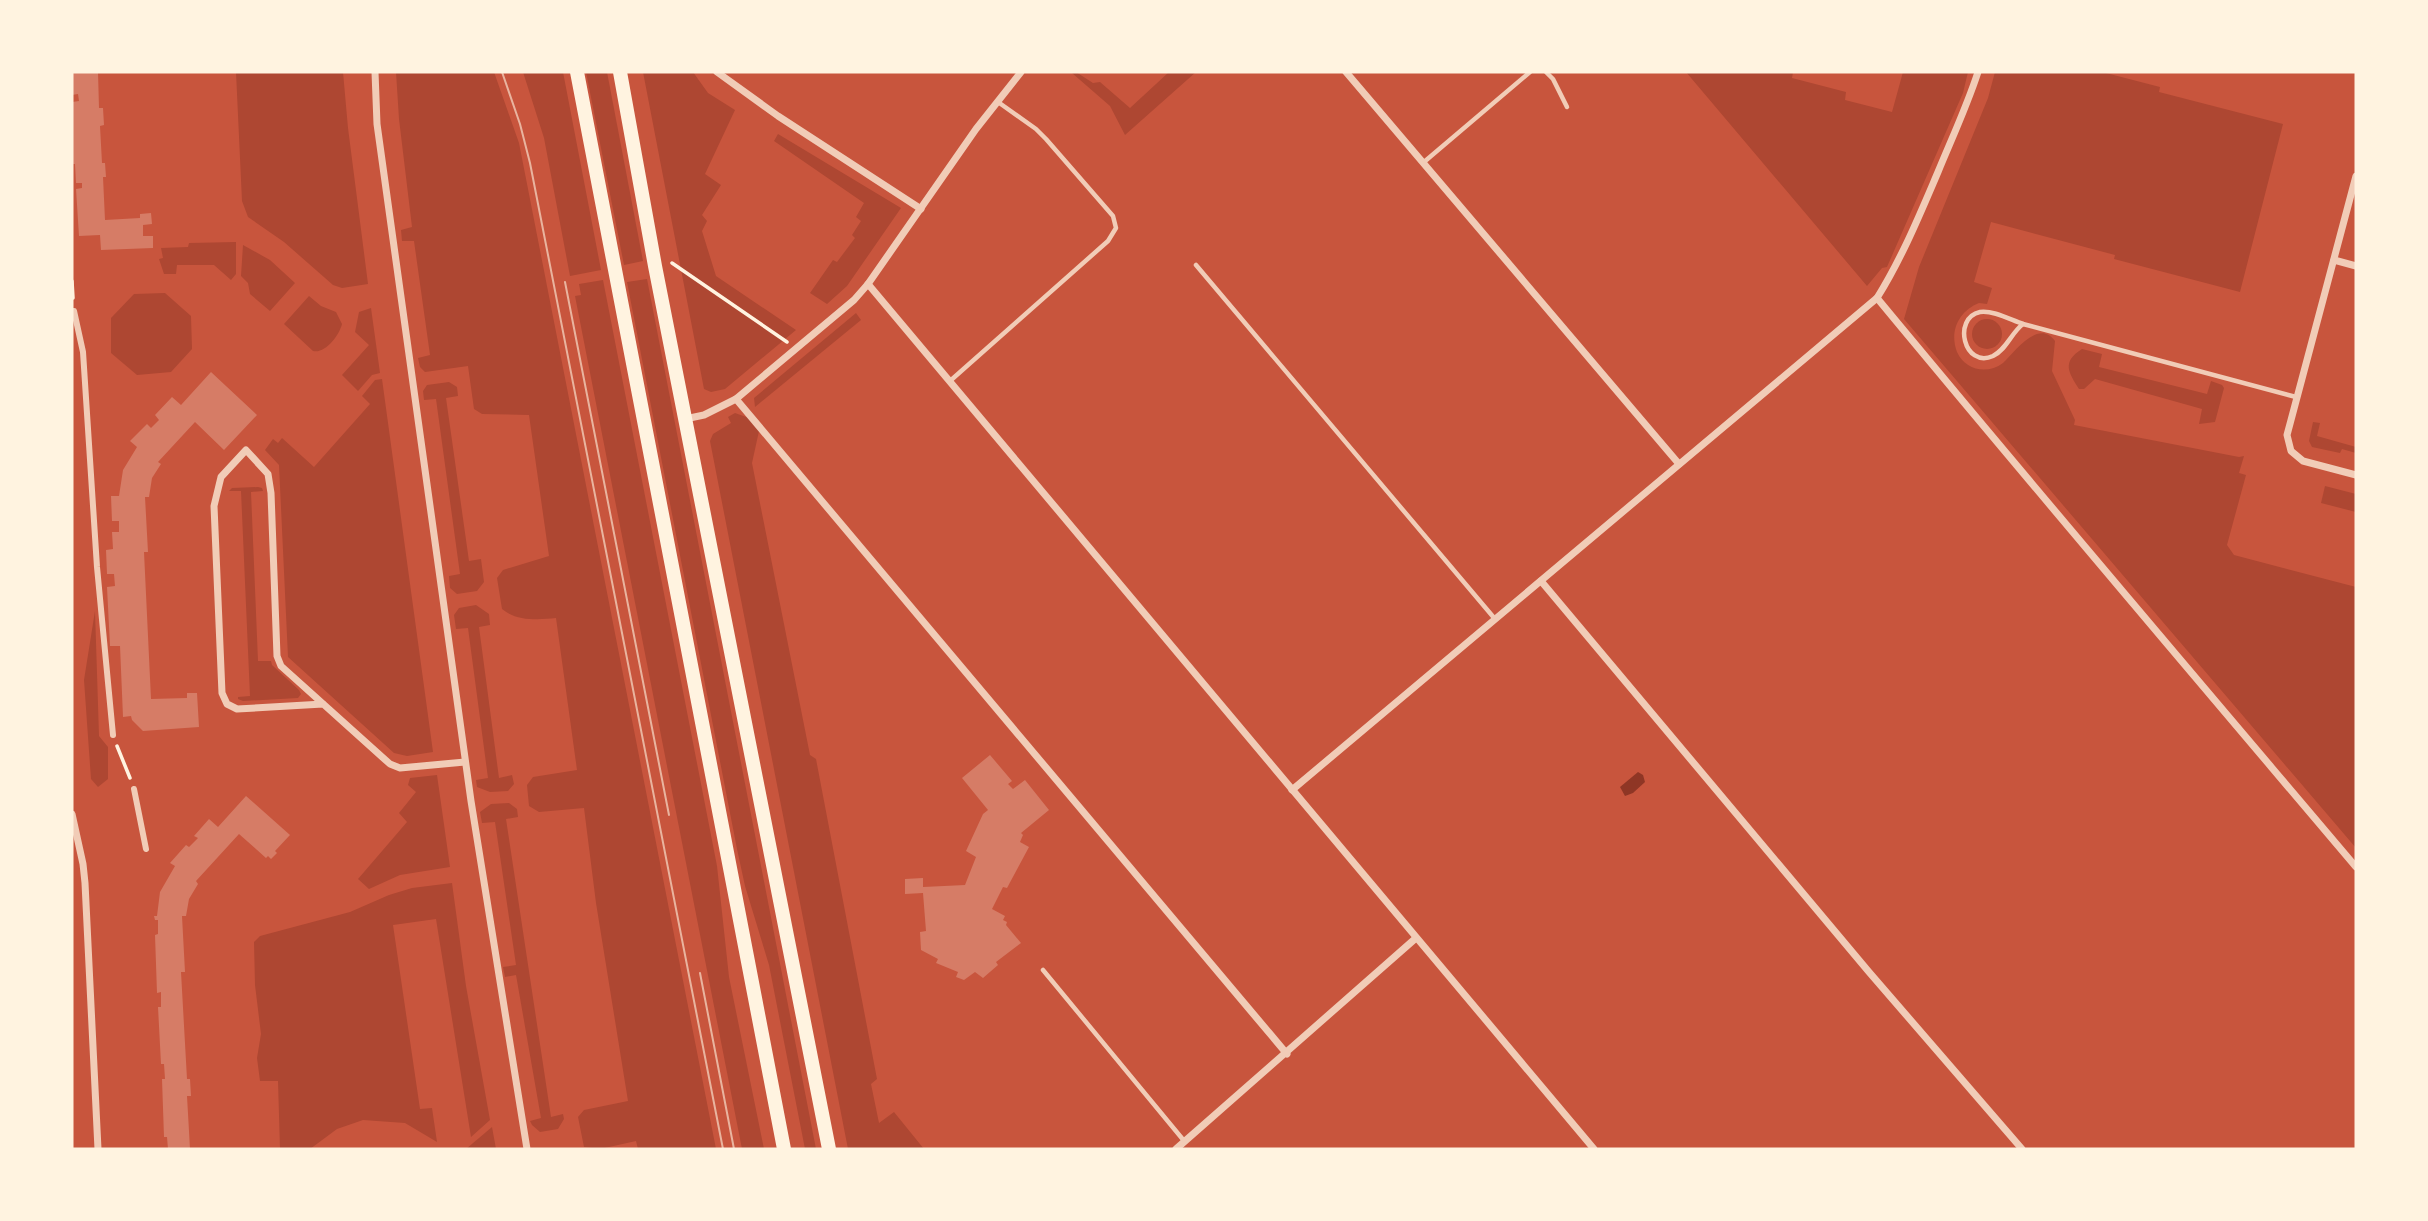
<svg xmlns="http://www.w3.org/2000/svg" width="2428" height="1221" font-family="Literata,serif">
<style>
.green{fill:#ae4732}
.water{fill:#8f3625}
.building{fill:#d67c66}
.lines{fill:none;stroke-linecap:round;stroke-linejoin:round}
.path{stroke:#fff3e0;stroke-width:3.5}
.service{stroke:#f1ccb7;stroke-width:4.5}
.pedestrian{stroke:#f1ccb7;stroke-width:6}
.minor{stroke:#f1ccb7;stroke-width:7}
.primary{stroke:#fff3e0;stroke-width:14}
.tram{stroke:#e9b49f;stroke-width:2}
</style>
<rect width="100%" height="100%" fill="#c8553d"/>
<g class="green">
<polygon points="236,72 343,72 348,128 368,284 342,288 333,285 284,242 248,217 242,201"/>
<path d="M396 72H494L519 143 716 1149H638L636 1141 600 1149 584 1147 578 1117 584 1110 628 1101 596 903 584 808 539 812 529 806 527 785 533 777 577 770 556 618C538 620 516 621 502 609L497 578 503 570 549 556 529 415 482 414 474 409 468 366 425 372 420 367 418 358 430 355 414 241H402L401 230 412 227 399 119Z"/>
<polygon points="523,72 563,72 601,270 570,276 544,138"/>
<polygon points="586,72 607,72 643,261 624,265"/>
<polygon points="643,72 693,72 708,93 735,110 705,174 721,185 702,215 707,221 702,231 716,276 796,330 725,389 711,392 704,389"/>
<polygon points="1076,72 1093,83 1100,82 1130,108 1169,72 1196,72 1125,135 1110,106 1072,73"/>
<polygon points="1686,72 1793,72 1792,78 1846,92 1845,100 1892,112 1903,72 1968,72 1963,93 1887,267 1882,268 1867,286"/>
<path d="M1995 72H2102L2160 87 2159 92 2283 124 2240 292 2114 259 2115 255 1991 222 1974 282 1992 288 1987 304 1979 303C1959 311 1949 331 1957 352 1965 370 1987 375 2003 363 2014 353 2038 318 2055 341L2052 371 2075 420 2074 425 2239 457 2244 456 2239 473 2246 475 2227 545 2234 555 2356 587V848L1904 319 1919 267 1988 98Z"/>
<polygon points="778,134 901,208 847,286 827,304 810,293 833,260 837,262 855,238 852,235 861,221 856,217 864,203 774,141"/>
<polygon points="236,242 236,274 231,280 214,265 177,265 176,274 164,274 159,259 163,258 161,248 188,247 189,243"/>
<polygon points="243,245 270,260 295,283 270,311 250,294 248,283 241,276"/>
<polygon points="647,279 816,1149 805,1149 769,965 745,886 737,849 627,282"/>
<polygon points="603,280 717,866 729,977 764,1149 742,1149 575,296 581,295 579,284"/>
<polygon points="165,293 191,316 192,349 171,372 137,375 111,353 111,318 134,294"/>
<path d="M309 296 321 306 336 312 342 324C339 336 325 354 313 351L284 324Z"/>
<polygon points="371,308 380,373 372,375 358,391 342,375 369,345 355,332 359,312"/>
<polygon points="856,313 861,320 755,407 754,398"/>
<circle cx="1987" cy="334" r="15"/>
<path d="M2082 349 2102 354 2099 367 2207 394 2211 381 2222 385 2224 388 2215 422 2199 424 2202 409 2095 379 2084 389H2079C2069 373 2061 362 2082 349Z"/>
<polygon points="382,379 433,752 407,756 394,753 288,657 279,465 265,450 273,439 278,443 282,438 314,467 370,404 362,396 375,380"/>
<polygon points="449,382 457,387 458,396 446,398 469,561 481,559 484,582 477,591 457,594 450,588 449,576 460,574 436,399 424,400 423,391 427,385"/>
<polygon points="735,413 749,418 759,431 752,463 810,755 816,759 877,1079 871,1084 879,1123 894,1112 924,1149 848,1149 710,441 713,434 731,423 728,417"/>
<polygon points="2313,422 2320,423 2317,436 2356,447 2356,453 2342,449 2340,453 2312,447 2309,441"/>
<polygon points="2325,486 2356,494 2356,512 2321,503"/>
<polygon points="232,488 258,487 262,488 263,491 251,492 258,661 271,661 272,665 299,690 301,694 298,698 243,701 238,699 238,697 250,696 241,491 229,491"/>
<polygon points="476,605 489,614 490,625 479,627 499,778 512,775 514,784 508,791 490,792 477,787 476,780 488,778 468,628 456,629 454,615 459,608"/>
<polygon points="95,611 99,736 108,747 108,779 98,787 91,779 84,680"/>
<polygon points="437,775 450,867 400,875 369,889 358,879 407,822 399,813 416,792 408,785 410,778"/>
<polygon points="509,803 517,809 518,817 506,819 551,1117 563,1114 564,1119 558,1129 540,1132 532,1125 530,1121 541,1118 516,975 505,977 503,967 516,965 495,822 482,823 480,812 491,804"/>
<polygon points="452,883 466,986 490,1120 471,1137 436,919 393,925 420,1109 432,1108 437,1142 405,1123 363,1120 337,1129 310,1149 280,1149 278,1081 260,1081 257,1058 261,1034 255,985 254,942 260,936 350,912 389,895 412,888"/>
<polygon points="492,1127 496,1149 466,1149"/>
</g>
<polygon class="water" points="1638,772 1643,775 1645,782 1633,793 1625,796 1620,787"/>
<g class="building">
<polygon points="72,72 98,72 99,108 103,108 104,125 100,126 102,163 105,163 106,177 103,177 105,220 140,218 140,214 151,213 152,224 143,225 143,236 153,236 153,248 101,250 100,235 79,236 76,189 82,188 82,183 76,183 75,164 72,164 72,102 79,101 78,94 72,95"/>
<polygon points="211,372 257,415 224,450 195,422 158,462 161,464 152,478 149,497 145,497 148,552 144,552 151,699 187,698 187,693 197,693 199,727 143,731 132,720 131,716 123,717 120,646 110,646 107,587 115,586 114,574 107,574 106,550 113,549 112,532 119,532 119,521 112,521 111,496 119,496 123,470 137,447 130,441 147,424 151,428 159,420 155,415 172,397 181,405"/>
<polygon points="990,755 1012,781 1008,784 1013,789 1025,780 1049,810 1021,833 1023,835 1020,842 1029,847 1007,888 1003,887 992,909 1005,916 1003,920 1007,922 1006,925 1021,943 996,962 998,965 983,978 975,972 964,980 956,977 958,972 936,963 938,959 921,950 920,932 926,931 923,893 905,894 905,879 923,878 923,887 965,885 976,857 966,851 983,814 988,810 962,778"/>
<polygon points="246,796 290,835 275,851 277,853 271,859 268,856 266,858 239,834 196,881 198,884 189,899 186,916 182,916 185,972 181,972 187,1079 190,1079 191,1096 187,1096 190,1149 168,1149 167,1137 164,1137 162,1079 165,1079 164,1064 161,1064 158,1007 161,1007 161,992 157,993 155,935 158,934 158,920 155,920 154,916 157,916 160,892 175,866 170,863 186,845 189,847 198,838 194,836 209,819 218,827"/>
</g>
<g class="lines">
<g class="path">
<polyline points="672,263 787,342"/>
<polyline points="72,281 73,298"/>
<polyline points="117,746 130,778"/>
</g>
<g class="service">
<polyline points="1546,72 1553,79 1567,107"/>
<polyline points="1424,162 1530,72"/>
<polyline points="1196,265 1495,619"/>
<path d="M2023 324C2011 333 2007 349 1993 356 1964 369 1952 318 1980 312 1993 310 2011 320 2023 324L2296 397"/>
<polyline points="950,381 1108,241 1116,228 1113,216 1046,139 1036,129 998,102"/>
<polyline points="1043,970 1185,1142"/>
</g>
<g class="pedestrian">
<polyline points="74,311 83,352 97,567 113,735"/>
<polyline points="134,789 146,849"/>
</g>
<g class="minor">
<polyline points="375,72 377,124 471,801 527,1149"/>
<polyline points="717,72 778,116 921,209"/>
<polyline points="1346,72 1679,464"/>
<polyline points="2356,176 2287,435 2291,451 2303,461 2356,475"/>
<polyline points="2334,260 2356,266"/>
<polyline points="868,284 1594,1149"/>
<path d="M1877 298C2035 489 2196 678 2356 867"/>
<polyline points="736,399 1287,1054"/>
<polyline points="685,419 704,415 736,399 854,300 868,284 976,129 1021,72"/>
<polyline points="1541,581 1869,972 2022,1149"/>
<polyline points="323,704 237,709 227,704 222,693 214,506 221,477 246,450 268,474 271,493 277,656 281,666 390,764 400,768 465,762"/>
<path d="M1292 790 1877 298C1902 258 1920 214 1938 172 1952 138 1967 106 1978 72"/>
<polyline points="72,814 83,864 85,883 98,1149"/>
<polyline points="1176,1149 1416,938"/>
</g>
<g class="primary">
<polyline points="577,72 784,1149"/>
<polyline points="620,72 655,266 829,1149"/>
</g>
<g class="tram">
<polyline points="502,72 520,124 530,163 723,1149"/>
<polyline points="565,282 669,815"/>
<polyline points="700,973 734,1149"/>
</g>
</g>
<rect width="2428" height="1221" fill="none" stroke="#fff3e0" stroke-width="147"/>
</svg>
